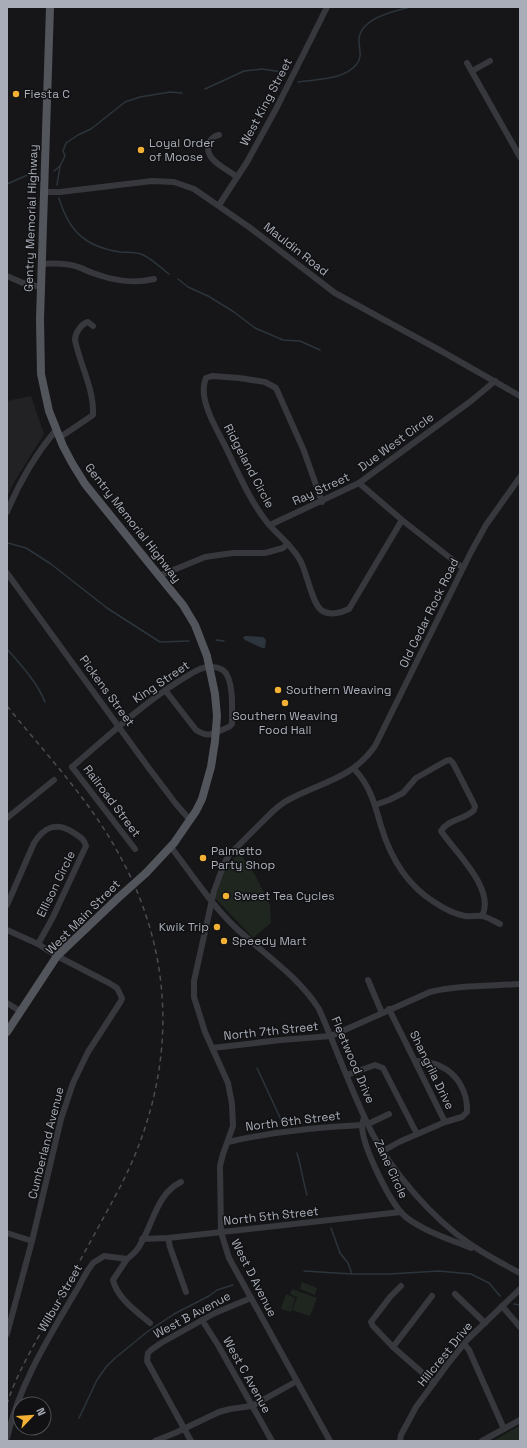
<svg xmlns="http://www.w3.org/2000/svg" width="527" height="1448" font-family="'Space Grotesk',sans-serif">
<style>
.built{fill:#222225}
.green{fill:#1e261f}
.water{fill:#2c353c}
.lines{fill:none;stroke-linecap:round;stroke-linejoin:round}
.stream{stroke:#2c353c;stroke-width:1.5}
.minor{stroke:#37383d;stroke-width:6}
.major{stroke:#53555c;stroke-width:8}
.rail{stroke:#4a4c52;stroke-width:1.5;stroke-dasharray:5 4;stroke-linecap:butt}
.major-bridge{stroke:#53555c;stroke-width:8}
.poi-dot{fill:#f2b134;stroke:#111113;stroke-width:1.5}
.labels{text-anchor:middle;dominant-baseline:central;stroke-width:3;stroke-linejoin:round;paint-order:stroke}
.poi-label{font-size:12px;fill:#a8adb8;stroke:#111113;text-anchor:start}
.street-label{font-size:12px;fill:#a8adb8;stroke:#111113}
</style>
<rect width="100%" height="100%" fill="#161618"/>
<polygon class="built" points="31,396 44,434 13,484 7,497 7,401"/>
<g class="green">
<path d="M240 853 255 875 270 905 271 923 253 938 215 898C221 878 223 866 240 853Z"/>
<polygon points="302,1282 317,1288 315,1295 300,1289"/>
<polygon points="292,1289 317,1298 310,1316 292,1310 297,1297 290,1294"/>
<polygon points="286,1294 295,1298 291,1312 281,1309"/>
<polygon points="519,1426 520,1441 493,1441"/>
</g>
<polygon class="water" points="245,636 263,637 266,640 265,648 262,648 245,640 243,638"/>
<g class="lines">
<g class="stream">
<path d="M298 82C317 79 343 80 356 65 364 56 358 47 359 39 361 18 394 11 410 7"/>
<polyline points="205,89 244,71 262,69 282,72"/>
<polyline points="54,171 60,166 65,156 63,151 66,143 78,135 91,129 125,102 140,97 170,92 182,93"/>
<polyline points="7,184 32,173"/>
<polyline points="57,185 60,166"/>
<path d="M59 198C69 232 86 247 120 252 126 252 135 252 141 254 150 257 161 268 169 274"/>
<polyline points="178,279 188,287 208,296 234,312 255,328 283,340 300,341 320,350"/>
<polyline points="8,543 26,548 51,564 107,608 160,642 189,641"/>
<polyline points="216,640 224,641"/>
<path d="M7 649C21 665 37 682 45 702"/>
<polyline points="257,1068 283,1124"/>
<path d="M297 1153C301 1166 303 1181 307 1195"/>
<polyline points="331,1228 340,1253 348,1263 352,1274"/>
<polyline points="304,1271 352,1274 389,1274 439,1271 471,1274 489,1283 500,1296"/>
<polyline points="514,1304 520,1305"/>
<polyline points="79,1418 97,1380 106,1367 114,1359 147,1332 174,1314 209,1296 217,1290 233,1285"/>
</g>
<g class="minor">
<polyline points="467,63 520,157"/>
<polyline points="472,71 490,61"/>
<path d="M219 135C214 136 211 138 209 143 203 160 226 168 237 177"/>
<polyline points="44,192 60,192 152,181 174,182 194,189 249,227 335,293 443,352 520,396"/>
<polyline points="219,205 247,162 276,109 327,7"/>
<path d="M41 264C54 263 67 263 78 267 83 268 88 272 93 273 111 280 134 284 154 279"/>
<polyline points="7,276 23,283 41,287"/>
<path d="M59 438 93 415C94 388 80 365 75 340 75 333 81 324 88 322L93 326"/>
<path d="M322 502 304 451 276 388 265 382 239 378 212 376 206 378C201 389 205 403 209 413 214 426 222 439 228 452 239 475 250 500 266 521 276 534 291 544 300 560 307 572 311 601 321 610 329 616 341 613 349 609L402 520"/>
<path d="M7 512C19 483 35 455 56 430"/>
<polyline points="270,525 359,483"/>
<polyline points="463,568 402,520 359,483 471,401 495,381"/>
<polyline points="7,573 148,767 176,804 190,820"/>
<polyline points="159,576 205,557 233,553 265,553 283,548 288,544"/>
<path d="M72 767C107 737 140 706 179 681 186 677 193 672 200 669 207 666 218 666 224 671 234 680 232 711 232 724 229 728 228 727 224 729 212 734 209 738 196 730L165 690"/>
<polyline points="72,767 135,849"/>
<path d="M354 769C370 785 375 805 381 826 390 856 407 885 434 902 443 908 454 914 465 916 470 917 477 915 483 916 489 918 494 921 500 924"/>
<path d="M375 805 389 800 403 793 416 778 446 761 450 760 453 763 475 806 474 810C465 820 448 819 441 831 455 852 496 889 482 916"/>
<polyline points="7,818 54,780"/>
<path d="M171 847C192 875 211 904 236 928 265 955 298 976 319 1009 337 1050 352 1093 372 1133 393 1173 433 1219 470 1244 486 1255 503 1264 520 1273"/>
<path d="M7 905 34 843C44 827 57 821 74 833 80 837 84 839 86 846L52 919 38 944"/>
<polyline points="7,930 38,944 57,956 109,983 117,988 122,998 121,1001 88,1052 73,1083 61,1119 32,1241 7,1334"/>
<polyline points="368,980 382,1013"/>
<polyline points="7,1003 20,1011"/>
<path d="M212 1048 281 1040 331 1036 430 992C459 985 490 986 520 984"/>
<path d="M416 1061C424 1062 433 1062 440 1066 458 1074 468 1093 467 1112L462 1117 445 1122"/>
<polyline points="347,1075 375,1065 383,1068 417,1134"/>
<path d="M364 1117C364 1119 362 1123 362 1125 362 1146 391 1206 407 1218 426 1232 449 1239 471 1248"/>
<polyline points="368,1124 389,1114"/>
<path d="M228 1142C272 1132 317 1127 362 1125"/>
<polyline points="383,1151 399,1142 445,1122 389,1009"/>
<polyline points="7,1233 32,1241"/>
<polyline points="168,1238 170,1247 186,1292"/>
<polyline points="142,1239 168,1238 401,1212"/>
<path d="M127 1259 113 1280C117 1298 137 1312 150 1323"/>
<polyline points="401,1286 390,1297 371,1322 373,1326 393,1347 434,1383"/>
<polyline points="455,1294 485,1323"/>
<polyline points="502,1306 520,1327"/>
<polyline points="202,1320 218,1345 272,1441"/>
<polyline points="464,1344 469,1350 504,1429"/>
<polyline points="393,1347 432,1296"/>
<path d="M7 1438C21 1376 58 1324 88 1270L93 1263 104 1256 127 1259C130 1257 133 1254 136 1251 153 1229 154 1195 181 1182"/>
<polyline points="155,1441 175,1433 219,1412 230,1409 252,1406 297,1381"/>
<polyline points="191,1441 147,1361 148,1353 151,1350 161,1343 215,1313 251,1298"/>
<path d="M330 1441 229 1258 221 1232 220 1166 223 1154 233 1126 232 1104 228 1083 205 1032 194 997V981L214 891 224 864 229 855C240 844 251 833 262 822 270 814 278 805 288 800 321 782 352 779 375 746L471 552 486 525 520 477"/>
<polyline points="400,1441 401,1435 416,1407 447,1365 467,1340 520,1289"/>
<polyline points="482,1441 520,1420"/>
</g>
<g class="major">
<polyline points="50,7 40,319 41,374 49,411 63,446 72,463 85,484 169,588 183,605 195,625 207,656 215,694 217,716 215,741 211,767 202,799 196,811 174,843 146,873"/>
<polyline points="7,1032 57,956 118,898"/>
</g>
<path class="rail" d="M7 706C44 752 87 797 116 849 179 958 177 1078 119 1189 95 1234 70 1278 46 1323 32 1349 16 1375 7 1404"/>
<polyline class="major-bridge" points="118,898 146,873"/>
</g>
<g class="poi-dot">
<circle cx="16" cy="94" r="4"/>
<circle cx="141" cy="150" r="4"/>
<circle cx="278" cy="690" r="4"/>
<circle cx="285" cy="703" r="4"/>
<circle cx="203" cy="858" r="4"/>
<circle cx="226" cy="896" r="4"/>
<circle cx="217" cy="927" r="4"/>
<circle cx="224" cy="941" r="4"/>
</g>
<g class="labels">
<g class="poi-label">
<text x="24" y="94">Fiesta C</text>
<text x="149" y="143">Loyal Order<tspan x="149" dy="14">of Moose</tspan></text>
<text x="286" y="690">Southern Weaving</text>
<text x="285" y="716" text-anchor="middle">Southern Weaving<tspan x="285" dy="14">Food Hall</tspan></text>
<text x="211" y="851">Palmetto<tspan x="211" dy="14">Party Shop</tspan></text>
<text x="234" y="896">Sweet Tea Cycles</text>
<text x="209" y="927" text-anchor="end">Kwik Trip</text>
<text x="232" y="941">Speedy Mart</text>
</g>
<g class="street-label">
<text transform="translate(266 102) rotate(-62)">West King Street</text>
<text transform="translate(31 218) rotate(-88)">Gentry Memorial Highway</text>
<text transform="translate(296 249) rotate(38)">Mauldin Road</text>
<text transform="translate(396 442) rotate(-36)">Due West Circle</text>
<text transform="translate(249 466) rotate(62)">Ridgeland Circle</text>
<text transform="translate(321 489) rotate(-25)">Ray Street</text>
<text transform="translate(133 523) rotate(52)">Gentry Memorial Highway</text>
<text transform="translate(429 613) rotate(-64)">Old Cedar Rock Road</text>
<text transform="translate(161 682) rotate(-34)">King Street</text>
<text transform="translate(107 691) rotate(54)">Pickens Street</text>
<text transform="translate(112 801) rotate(53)">Railroad Street</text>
<text transform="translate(56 884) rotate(-64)">Ellison Circle</text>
<text transform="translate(83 917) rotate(-45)">West Main Street</text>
<text transform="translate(271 1031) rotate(-6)">North 7th Street</text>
<text transform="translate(353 1060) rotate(67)">Fleetwood Drive</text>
<text transform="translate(432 1070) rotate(64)">Shangrila Drive</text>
<text transform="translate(293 1121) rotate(-7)">North 6th Street</text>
<text transform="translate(46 1143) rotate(-76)">Cumberland Avenue</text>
<text transform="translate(391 1169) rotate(65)">Zane Circle</text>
<text transform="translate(271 1216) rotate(-6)">North 5th Street</text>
<text transform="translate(254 1278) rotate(63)">West D Avenue</text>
<text transform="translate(60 1298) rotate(-60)">Wilbur Street</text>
<text transform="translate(192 1315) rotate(-28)">West B Avenue</text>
<text transform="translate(445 1354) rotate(-51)">Hillcrest Drive</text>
<text transform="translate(247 1375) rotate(61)">West C Avenue</text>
</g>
</g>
<rect width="527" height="1448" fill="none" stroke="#a8adb8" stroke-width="16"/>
<g transform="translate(32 1416) rotate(65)"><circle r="19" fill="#111113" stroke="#4d4f55"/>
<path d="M0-3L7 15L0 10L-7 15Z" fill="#f2b134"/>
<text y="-6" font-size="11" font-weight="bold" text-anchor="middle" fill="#a8adb8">N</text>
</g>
</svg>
